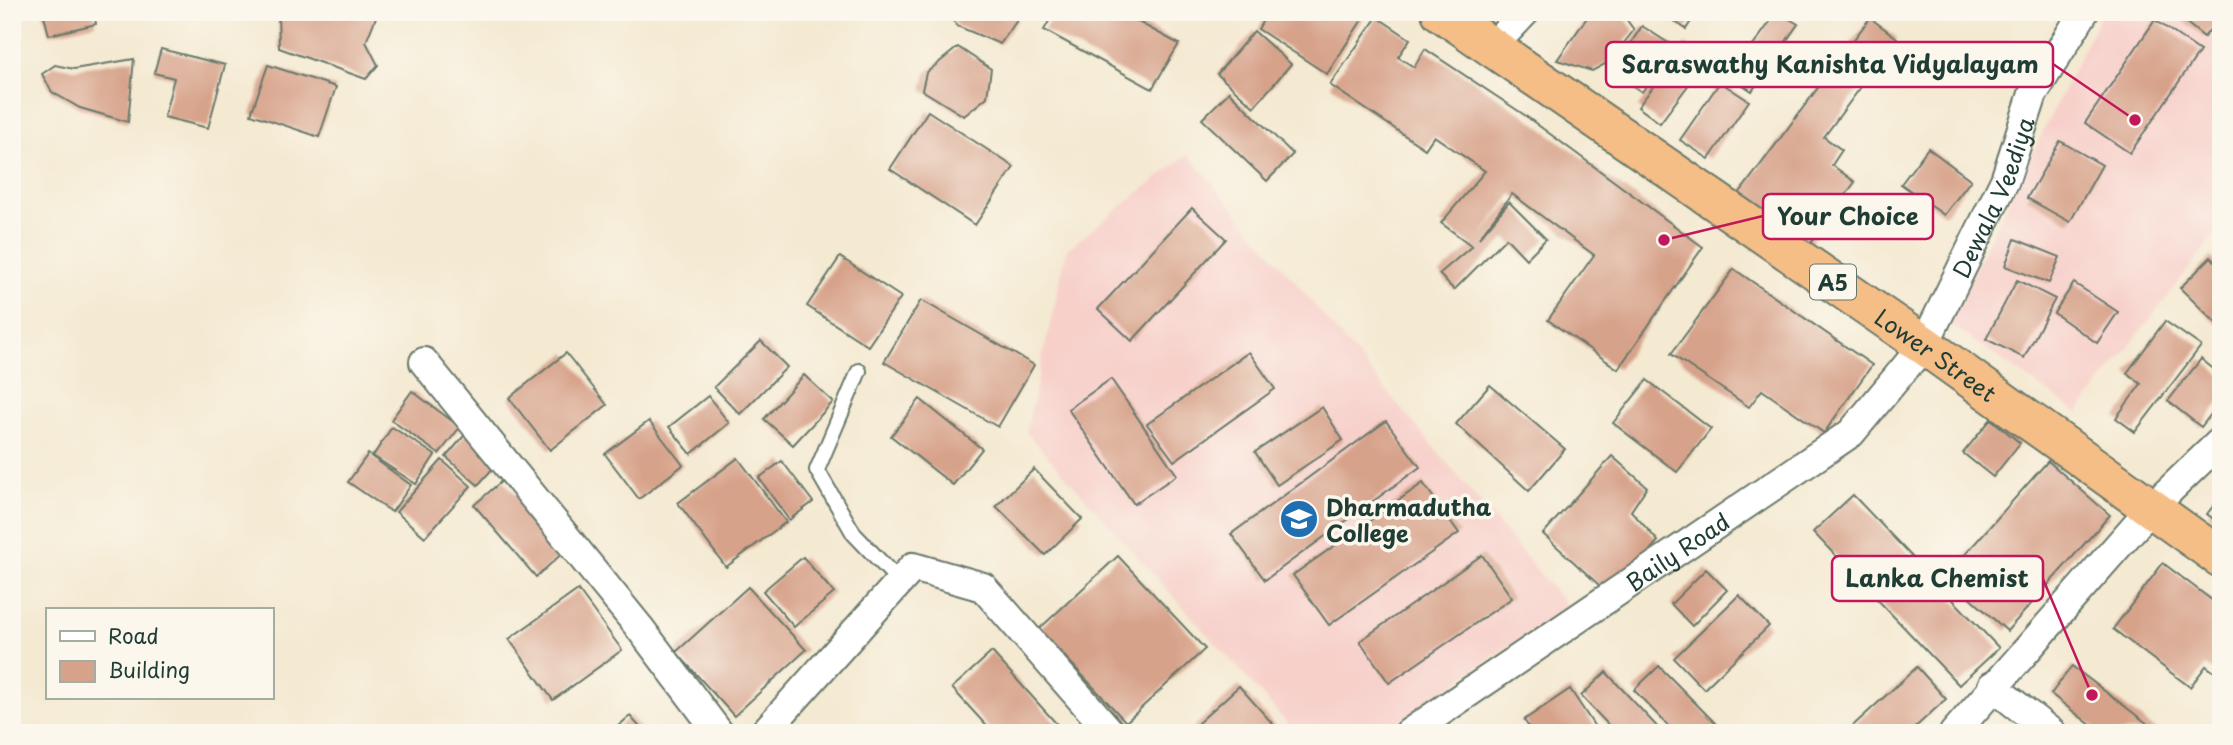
<svg xmlns="http://www.w3.org/2000/svg" width="2233" height="745" font-family="'Playpen Sans',sans-serif">
<style>
.built{fill:#f7d0ca}
.building{fill:#d7a28a}
.lines{fill:none;stroke-linecap:round;stroke-linejoin:round}
.lane-casing{stroke:#6a796b;stroke-width:18}
.street-casing{stroke:#6a796b;stroke-width:32}
.highway-casing{stroke:#6a796b;stroke-width:42}
.lane{stroke:#fff;stroke-width:14}
.street{stroke:#fff;stroke-width:28}
.highway{stroke:#f6be87;stroke-width:38}
.labels{text-anchor:middle;dominant-baseline:central;stroke-width:7;stroke-linejoin:round;paint-order:stroke}
.shield{fill:#fbf7ec;stroke:#61756b;stroke-width:2}
.shield-label{font-size:21px;font-weight:bold;fill:#1f3d34}
.street-label{font-size:23px;fill:#1f3d34;stroke:#fbf7ec}
.poi-label{font-size:23px;font-weight:bold;fill:#1f3d34;stroke:#fbf7ec;text-anchor:start}
.leader{fill:none;stroke:#c2185b;stroke-width:2.5}
.callout-dot{fill:#c2185b;stroke:#fbf7ec;stroke-width:2.5}
.callout{fill:#fbf7ec;stroke:#c2185b;stroke-width:2.5}
.callout-label{font-size:24px;text-anchor:middle;font-weight:bold;fill:#1f3d34}
</style>
<rect width="100%" height="100%" fill="#fbf7ec"/>
<filter id="ink" filterUnits="userSpaceOnUse"><feTurbulence type="fractalNoise" baseFrequency=".0143" numOctaves="2"/><feDisplacementMap in="SourceGraphic" scale="14" xChannelSelector="R" yChannelSelector="G"/><feConvolveMatrix kernelMatrix="1 2 1 2 8 2 1 2 1" color-interpolation-filters="sRGB"/></filter>
<filter id="wash" filterUnits="userSpaceOnUse"><feTurbulence type="fractalNoise" baseFrequency=".00686" numOctaves="4" result="noise"/><feDisplacementMap in="SourceGraphic" scale="28" xChannelSelector="R" yChannelSelector="G"/><feGaussianBlur stdDeviation="1.57" result="paint"/><feColorMatrix in="noise" values="0 0 0 0 0 0 0 0 0 0 0 0 0 0 0 0 0 1.4 0 .05"/><feComposite in="paint" operator="in"/></filter>
<g filter="url(#wash)">
<rect width="100%" height="100%" fill="#f4e9d1"/>
<g class="built">
<polygon points="2102,12 2221,12 2221,227 2078,413 1948,323"/>
<polygon points="1188,154 1567,606 1383,733 1296,733 1026,432 1067,249"/>
</g>
<g id="blocks">
<g class="building">
<polygon points="43,12 94,12 96,24 49,35"/>
<polygon points="278,12 378,12 366,42 378,65 366,79 279,48"/>
<polygon points="947,12 1023,12 1000,44 957,26"/>
<polygon points="1054,12 1120,12 1179,44 1152,89 1044,30"/>
<polygon points="1268,12 1367,12 1327,74 1258,29"/>
<polygon points="1591,12 1621,12 1634,30 1609,62 1592,71 1557,60"/>
<polygon points="1661,12 1697,12 1686,29"/>
<polygon points="1777,12 1798,24 1752,91 1731,77"/>
<polygon points="2173,12 2221,12 2221,16 2204,37"/>
<polygon points="1377,17 1410,39 1398,57 1414,67 1425,49 1523,114 1703,247 1618,369 1548,320 1594,255 1512,194 1479,238 1509,202 1546,239 1526,259 1506,238 1454,290 1439,274 1472,246 1441,223 1485,171 1434,136 1425,149 1330,85"/>
<polygon points="1870,18 1897,38 1824,137 1842,150 1832,165 1855,182 1808,246 1738,195"/>
<polygon points="2155,20 2200,51 2130,153 2085,123"/>
<polygon points="1642,26 1673,46 1642,92 1612,72"/>
<polygon points="1254,31 1291,64 1254,107 1217,74"/>
<polygon points="1685,44 1707,60 1660,123 1638,107"/>
<polygon points="958,47 991,69 987,97 964,116 922,90 926,73"/>
<polygon points="161,49 225,65 208,128 164,117 174,78 154,73"/>
<polygon points="134,59 128,122 80,108 52,92 42,74 55,65 74,69"/>
<polygon points="268,65 336,87 319,137 251,114"/>
<polygon points="1720,82 1749,101 1709,159 1680,140"/>
<polygon points="1229,92 1293,154 1267,181 1202,119"/>
<polygon points="928,111 1014,167 975,225 890,169"/>
<polygon points="2060,141 2102,165 2070,222 2027,198"/>
<polygon points="1928,148 1971,180 1944,215 1901,184"/>
<polygon points="1192,208 1226,239 1132,341 1098,309"/>
<polygon points="2015,239 2060,257 2049,283 2005,266"/>
<polygon points="840,257 901,297 868,346 807,306"/>
<polygon points="2211,257 2221,267 2221,328 2180,288"/>
<polygon points="1734,269 1872,365 1824,433 1762,390 1749,407 1671,354"/>
<polygon points="2017,280 2055,299 2024,358 1986,339"/>
<polygon points="2074,283 2118,312 2097,343 2054,313"/>
<polygon points="921,300 1034,365 998,427 884,362"/>
<polygon points="2165,321 2201,346 2135,432 2116,418 2141,384 2127,373"/>
<polygon points="761,341 787,367 740,414 714,387"/>
<polygon points="1249,352 1275,389 1174,461 1147,424"/>
<polygon points="566,353 607,405 550,450 509,398"/>
<polygon points="2201,359 2221,375 2221,401 2201,427 2168,401"/>
<polygon points="804,375 833,402 793,445 764,419"/>
<polygon points="1111,379 1177,475 1134,504 1068,409"/>
<polygon points="1647,380 1711,429 1677,472 1613,423"/>
<polygon points="1490,385 1565,449 1529,491 1456,424"/>
<polygon points="412,391 460,427 439,454 391,420"/>
<polygon points="708,396 729,423 691,454 669,427"/>
<polygon points="920,399 982,449 953,485 891,436"/>
<polygon points="1322,407 1343,440 1277,485 1255,452"/>
<polygon points="1991,419 2020,443 1993,477 1963,453"/>
<polygon points="649,421 683,465 639,499 605,454"/>
<polygon points="1386,421 1420,467 1265,580 1231,534"/>
<polygon points="392,427 435,455 416,484 373,456"/>
<polygon points="469,430 502,458 478,485 446,457"/>
<polygon points="368,454 411,485 392,512 348,482"/>
<polygon points="1612,456 1647,487 1631,511 1658,541 1611,596 1543,534"/>
<polygon points="738,458 786,522 726,567 678,503"/>
<polygon points="442,460 471,486 425,537 396,512"/>
<polygon points="782,461 813,502 789,520 759,478"/>
<polygon points="2048,461 2110,515 2007,631 1946,576"/>
<polygon points="1034,469 1082,519 1045,555 996,506"/>
<polygon points="503,480 565,551 536,577 474,505"/>
<polygon points="1423,483 1459,533 1329,625 1293,575"/>
<polygon points="1853,495 1999,648 1959,685 1813,532"/>
<polygon points="2221,496 2221,525 2207,514"/>
<polygon points="1482,555 1512,598 1389,683 1360,641"/>
<polygon points="1118,556 1205,649 1126,722 1039,629"/>
<polygon points="803,557 834,593 794,627 763,591"/>
<polygon points="2163,563 2221,607 2221,677 2206,666 2190,687 2113,629"/>
<polygon points="1706,569 1727,590 1692,626 1671,604"/>
<polygon points="748,587 806,650 734,716 676,652"/>
<polygon points="578,590 622,650 553,700 509,639"/>
<polygon points="1739,595 1769,626 1704,689 1674,658"/>
<polygon points="992,652 1054,721 1065,733 993,733 952,688"/>
<polygon points="1659,666 1717,725 1709,733 1675,733 1634,690"/>
<polygon points="2072,666 2157,731 2101,733 2051,694"/>
<polygon points="1917,667 1946,699 1909,733 1845,733"/>
<polygon points="1606,672 1663,733 1616,733 1581,696"/>
<polygon points="1239,686 1281,733 1187,733"/>
<polygon points="1570,689 1599,733 1533,733 1524,720"/>
<polygon points="630,716 645,733 610,733"/>
</g>
</g>
</g>
<g filter="url(#ink)">
<use href="#blocks" fill-opacity="0" stroke="#6a796b" stroke-width="2"/>
<g class="lines">
<defs>
<polyline id="lane" points="859,371 817,470 854,534 900,582"/>
<g id="street">
<polyline points="1491,48 1525,12"/>
<polyline points="424,362 639,627 719,733"/>
<polyline points="1992,686 2052,733"/>
<polyline points="764,733 913,567 983,587 1111,733"/>
<path id="s1" d="M1409 733 1851 433 1924 345 2005 180 2033 94 2084 12"/>
<polyline points="1954,733 2152,507 2221,441"/>
</g>
<g id="highway">
<path id="s2" d="M1441 12 1924 345 2221 558"/>
</g>
</defs>
<use href="#lane" class="lane-casing"/>
<use href="#street" class="street-casing"/>
<use href="#highway" class="highway-casing"/>
<use href="#lane" class="lane"/>
<use href="#street" class="street"/>
<use href="#highway" class="highway"/>
</g>
</g>
<defs>
<symbol id="university-disc" viewBox="-11 -11 22 22"><circle r="9.5" fill="#1f6fb2" stroke="#fbf7ec"/><path d="M0-5L7-2L0 1L-7-2ZM-4 1L0 2.5L4 1V4Q0 6-4 4Z" fill="#fff"/></symbol>
</defs>
<g fill-rule="evenodd">
<use href="#university-disc" x="1277" y="497" width="44" height="44"/>
</g>
<g class="labels">
<rect class="shield" x="1810" y="264.5" width="46" height="35" rx="5"/>
<g class="shield-label">
<text x="1833" y="282">A5</text>
</g>
<g class="street-label">
<text stroke="none"><textPath href="#s1" startOffset="812">Dewala Veediya</textPath></text>
<text stroke="none"><textPath href="#s2" startOffset="602">Lower Street</textPath></text>
<text stroke="none"><textPath href="#s1" startOffset="324">Baily Road</textPath></text>
</g>
<g class="poi-label">
<text x="1326" y="506">Dharmadutha<tspan x="1326" dy="26">College</tspan></text>
</g>
</g>
<path class="leader" d="M2135 120L2053 64M1664 240L1763 216M2092 695L2043 579"/>
<g class="callout-dot">
<circle cx="2135" cy="120" r="7"/>
<circle cx="1664" cy="240" r="7"/>
<circle cx="2092" cy="695" r="7"/>
</g>
<g class="callout">
<rect x="1606" y="42" width="447" height="45" rx="7"/>
<rect x="1763" y="194" width="170" height="45" rx="7"/>
<rect x="1832" y="556" width="211" height="45" rx="7"/>
</g>
<g class="callout-label">
<text x="1830" y="73">Saraswathy Kanishta Vidyalayam</text>
<text x="1848" y="225">Your Choice</text>
<text x="1937" y="587">Lanka Chemist</text>
</g>
<rect width="2233" height="745" fill="none" stroke="#fbf7ec" stroke-width="42"/>
<rect x="46" y="608" width="228" height="91" fill="#fbf7ec" stroke="#a3ada2" stroke-width="2"/>
<rect x="60" y="631" width="35" height="10" fill="#ffffff" stroke="#a3ada2" stroke-width="2"/>
<text x="108" y="644" font-size="21" fill="#1f3d34">Road</text>
<rect x="60" y="661" width="35" height="21" fill="#d7a28a" stroke="#a3ada2" stroke-width="2"/>
<text x="108" y="678" font-size="21" fill="#1f3d34">Building</text>
</svg>
